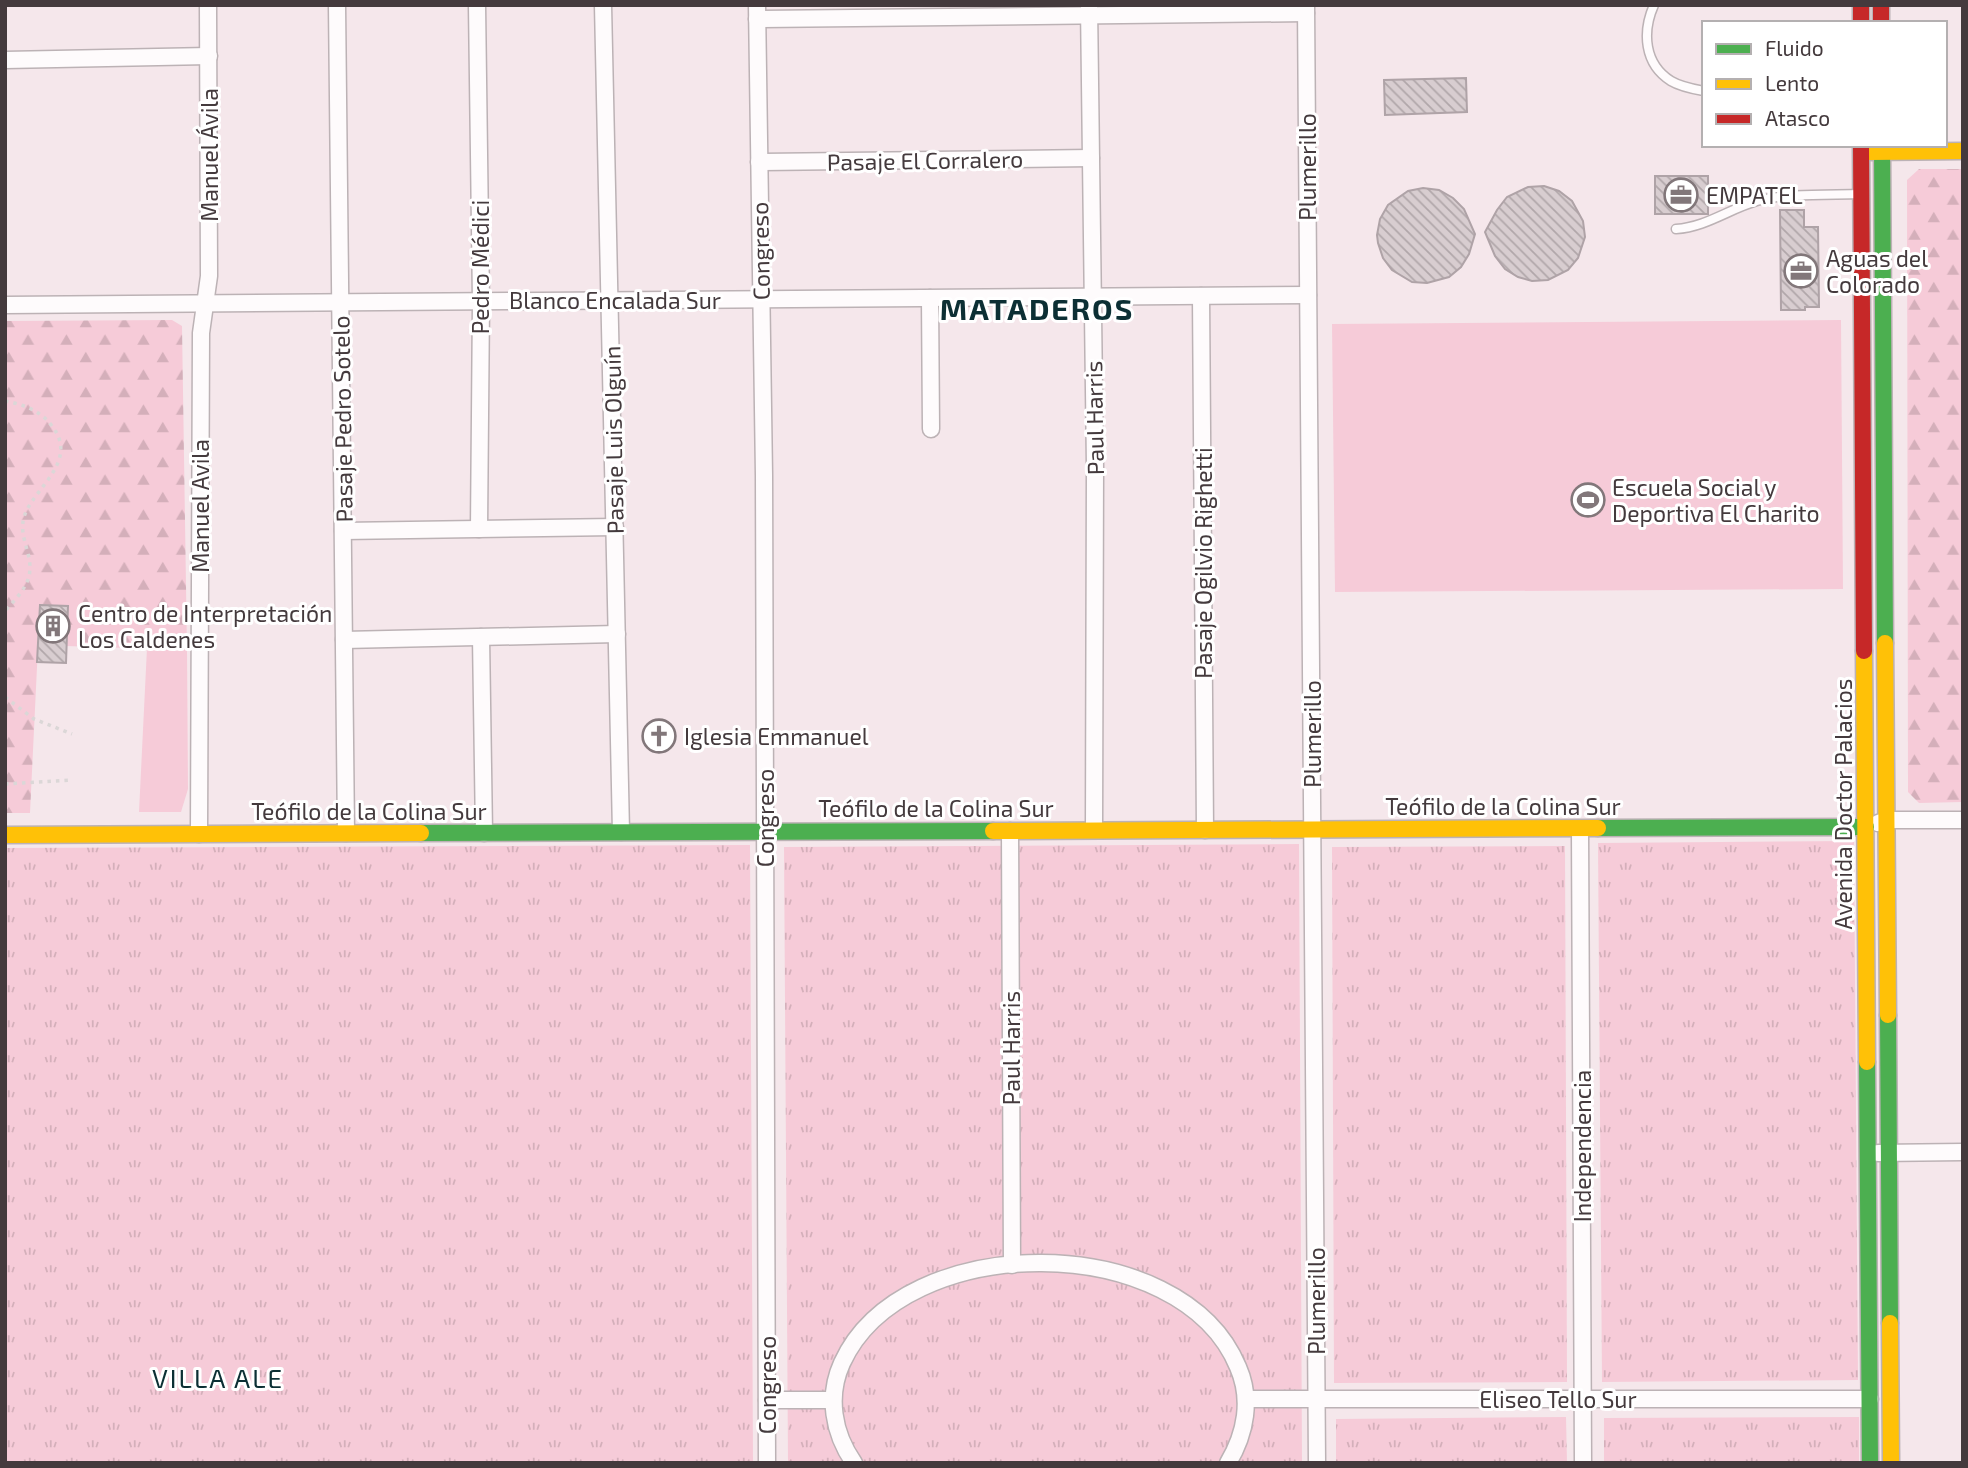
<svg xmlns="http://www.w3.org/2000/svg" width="1968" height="1468" font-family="'Exo 2',sans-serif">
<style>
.grass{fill:url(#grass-tufts)}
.forest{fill:url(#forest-firs)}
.park{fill:#f6cbd8}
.building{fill:url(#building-back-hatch);stroke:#afa3a7;stroke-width:2}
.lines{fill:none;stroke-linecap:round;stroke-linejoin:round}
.lane-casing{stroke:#bcb2b5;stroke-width:11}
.street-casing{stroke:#bcb2b5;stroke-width:19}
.fast-casing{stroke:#bcb2b5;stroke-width:19}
.slow-casing{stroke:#bcb2b5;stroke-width:19}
.jam-casing{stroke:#bcb2b5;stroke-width:19}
.path{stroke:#dbd7d7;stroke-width:3.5;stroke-dasharray:3.5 5;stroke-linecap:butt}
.lane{stroke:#fefbfc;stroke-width:8}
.street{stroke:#fefbfc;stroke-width:16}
.fast{stroke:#4caf50;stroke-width:16}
.slow{stroke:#ffc107;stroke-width:16}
.jam{stroke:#c62828;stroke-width:16}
.labels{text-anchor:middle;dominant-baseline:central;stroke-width:6;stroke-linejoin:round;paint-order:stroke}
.street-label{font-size:23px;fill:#443a3d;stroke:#fff}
.poi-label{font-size:23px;fill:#443a3d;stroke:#fff;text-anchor:start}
.quarter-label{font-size:26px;letter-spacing:2px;fill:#0c2f34;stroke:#fff}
.district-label{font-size:30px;font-weight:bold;letter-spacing:2px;fill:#0c2f34;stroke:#fff}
</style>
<defs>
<pattern id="grass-tufts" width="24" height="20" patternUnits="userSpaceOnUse" patternTransform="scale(1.75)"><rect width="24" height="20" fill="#f6cbd8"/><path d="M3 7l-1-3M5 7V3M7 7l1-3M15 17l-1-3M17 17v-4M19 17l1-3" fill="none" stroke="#d4afba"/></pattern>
<pattern id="forest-firs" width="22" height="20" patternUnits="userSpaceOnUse" patternTransform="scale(1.75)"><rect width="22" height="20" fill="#f6cbd8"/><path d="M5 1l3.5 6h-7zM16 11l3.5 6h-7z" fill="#d4afba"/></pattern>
<pattern id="building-back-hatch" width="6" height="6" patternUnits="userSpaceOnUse" patternTransform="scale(1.75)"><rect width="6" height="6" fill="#d8cdd0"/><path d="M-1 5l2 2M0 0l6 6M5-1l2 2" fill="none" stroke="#b1a7aa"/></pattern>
</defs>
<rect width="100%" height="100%" fill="#f5e7eb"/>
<g class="grass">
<polygon points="1854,841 1858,1380 1602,1382 1598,843"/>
<polygon points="1299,844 1302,1463 788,1463 784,847"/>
<polygon points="750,845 753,1463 5,1463 5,848"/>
<polygon points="1565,846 1567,1382 1334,1383 1332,847"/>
<polygon points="1566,1417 1567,1463 1336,1463 1336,1419"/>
<polygon points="1859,1417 1859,1463 1604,1463 1604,1418"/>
</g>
<g class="forest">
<polygon points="1919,169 1963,169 1963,802 1919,803 1908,792 1907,180"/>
<polygon points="172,320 182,326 187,650 66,646 68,606 40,605 30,813 5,813 5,321"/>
</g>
<g class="park">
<polygon points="1841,320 1843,589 1335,592 1332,324"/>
<polygon points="147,648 187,650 188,789 181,812 139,812"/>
</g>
<g class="building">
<polygon points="1466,78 1467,112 1385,115 1384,80"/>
<rect x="1655" y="176" width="53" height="38"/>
<polygon points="1544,186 1559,191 1572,201 1583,221 1585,237 1578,258 1568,270 1548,280 1532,281 1518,277 1505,269 1495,256 1485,232 1497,210 1507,197 1528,187"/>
<polygon points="1423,188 1439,190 1453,198 1464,209 1475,234 1469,254 1461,267 1449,277 1427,283 1412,282 1392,270 1383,258 1378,243 1377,235 1380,219 1388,205 1408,191"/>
<polygon points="1780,210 1804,210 1804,227 1818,227 1819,307 1805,307 1805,310 1781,310"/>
<polygon points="40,605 68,606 66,663 37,662"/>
</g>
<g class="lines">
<defs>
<g id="lane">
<path d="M1654 5C1642 32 1644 64 1671 81 1681 87 1693 89 1704 91"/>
<path d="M1676 229C1706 227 1729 209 1757 201 1785 193 1830 195 1860 194"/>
</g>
<g id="street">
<polyline points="337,5 346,833"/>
<polyline points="477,5 481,302 479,529"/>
<polyline points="603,5 621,832"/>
<polyline points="757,5 764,475 767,1463"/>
<polyline points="1089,5 1095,467 1094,830"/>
<polyline points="1306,5 1317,1463"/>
<polyline points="757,19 1306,13"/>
<polyline points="5,60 209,56"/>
<polyline points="759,162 1091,158"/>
<polyline points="1201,296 1205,830"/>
<polyline points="930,298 931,429"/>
<polyline points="5,305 1308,295"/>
<polyline points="343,531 615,527"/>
<polyline points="481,637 484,833"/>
<polyline points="344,640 617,634"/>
<polyline points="1878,823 1887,820 1963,820"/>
<polyline points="1580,829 1583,1463"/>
<polyline points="1010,831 1012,1265"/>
<polyline points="199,834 201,333 209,276 208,5"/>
<polyline points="1878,1153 1963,1152"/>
<polyline points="1246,1399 1870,1399"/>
<polyline points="767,1400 832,1400"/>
<path d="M854 1463C833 1433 827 1396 842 1363 903 1229 1181 1229 1238 1367 1252 1399 1246 1433 1228 1463"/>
</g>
<g id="fast">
<polyline points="1882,145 1885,643"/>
<polyline points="1598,828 1866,827"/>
<polyline points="421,833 993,831"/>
<polyline points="1888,1015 1890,1323"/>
<polyline points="1867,1062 1870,1463"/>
</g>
<g id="slow">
<polyline points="1870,152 1963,151"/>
<polyline points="1885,643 1888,1015"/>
<polyline points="1864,651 1867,1062"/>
<polyline points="993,831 1598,828"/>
<polyline points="5,835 421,833"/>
<polyline points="1890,1323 1891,1463"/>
</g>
<g id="jam">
<polyline points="1861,5 1861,23"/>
<polyline points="1881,5 1881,23"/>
<polyline points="1861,145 1864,651"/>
</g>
</defs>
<use href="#lane" class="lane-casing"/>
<use href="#street" class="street-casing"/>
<use href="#fast" class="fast-casing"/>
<use href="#slow" class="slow-casing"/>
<use href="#jam" class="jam-casing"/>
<g class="path">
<path d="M5 401C23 404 41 411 52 426 80 462 33 488 24 517 18 538 34 555 29 576 26 589 14 601 5 611"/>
<polyline points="5,697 34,719 72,734"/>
<polyline points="5,784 71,780"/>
</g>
<use href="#lane" class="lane"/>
<use href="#street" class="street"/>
<use href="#fast" class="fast"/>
<use href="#slow" class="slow"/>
<use href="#jam" class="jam"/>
</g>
<defs>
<symbol id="office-ring" viewBox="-11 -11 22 22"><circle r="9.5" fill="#fff" stroke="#82777a" stroke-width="1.5"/><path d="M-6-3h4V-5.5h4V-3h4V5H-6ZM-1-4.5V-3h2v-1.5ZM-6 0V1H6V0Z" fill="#82777a"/></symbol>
<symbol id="stadium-ring" viewBox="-11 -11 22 22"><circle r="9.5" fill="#fff" stroke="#82777a" stroke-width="1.5"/><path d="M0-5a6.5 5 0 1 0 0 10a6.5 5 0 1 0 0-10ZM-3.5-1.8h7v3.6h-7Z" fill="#82777a"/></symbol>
<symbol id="building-ring" viewBox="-11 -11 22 22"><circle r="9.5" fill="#fff" stroke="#82777a" stroke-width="1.5"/><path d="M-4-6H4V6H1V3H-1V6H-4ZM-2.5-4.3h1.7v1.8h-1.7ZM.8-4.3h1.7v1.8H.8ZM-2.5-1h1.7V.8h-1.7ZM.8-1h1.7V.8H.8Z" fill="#82777a"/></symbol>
<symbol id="church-ring" viewBox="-11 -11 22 22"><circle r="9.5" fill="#fff" stroke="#82777a" stroke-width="1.5"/><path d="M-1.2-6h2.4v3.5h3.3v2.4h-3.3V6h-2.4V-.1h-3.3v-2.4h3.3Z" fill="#82777a"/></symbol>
</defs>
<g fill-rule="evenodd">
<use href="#office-ring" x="1662" y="176" width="38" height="38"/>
<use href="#office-ring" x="1782" y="252" width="38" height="38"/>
<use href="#stadium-ring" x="1569" y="481" width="38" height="38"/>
<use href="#building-ring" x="34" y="607" width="38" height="38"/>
<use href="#church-ring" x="640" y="717" width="38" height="38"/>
</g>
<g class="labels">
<g class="street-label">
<text transform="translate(209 155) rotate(-90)">Manuel Ávila</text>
<text transform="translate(925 160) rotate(-1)">Pasaje El Corralero</text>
<text transform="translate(1307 167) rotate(-90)">Plumerillo</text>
<text transform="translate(760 251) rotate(-91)">Congreso</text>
<text transform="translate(480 267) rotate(-90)">Pedro Médici</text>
<text x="615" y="300">Blanco Encalada Sur</text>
<text transform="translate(1094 418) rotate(-91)">Paul Harris</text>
<text transform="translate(342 419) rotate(-91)">Pasaje Pedro Sotelo</text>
<text transform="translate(613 440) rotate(-91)">Pasaje Luis Olguín</text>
<text transform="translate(200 506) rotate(-90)">Manuel Avila</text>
<text transform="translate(1203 563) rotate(-90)">Pasaje Ogilvio Righetti</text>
<text transform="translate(1312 734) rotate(-90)">Plumerillo</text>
<text transform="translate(1843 804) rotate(-90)">Avenida Doctor Palacios</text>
<text x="1503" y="806">Teófilo de la Colina Sur</text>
<text x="936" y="808">Teófilo de la Colina Sur</text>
<text x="369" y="811">Teófilo de la Colina Sur</text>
<text transform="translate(765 818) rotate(-90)">Congreso</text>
<text transform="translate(1011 1048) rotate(-90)">Paul Harris</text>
<text transform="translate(1582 1146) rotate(-90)">Independencia</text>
<text transform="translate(1316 1301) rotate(-90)">Plumerillo</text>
<text transform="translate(767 1385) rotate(-90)">Congreso</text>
<text x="1558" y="1399">Eliseo Tello Sur</text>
</g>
<g class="poi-label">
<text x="1706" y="195">EMPATEL</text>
<text x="1826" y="258">Aguas del<tspan x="1826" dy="26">Colorado</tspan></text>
<text x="1612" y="487">Escuela Social y<tspan x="1612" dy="26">Deportiva El Charito</tspan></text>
<text x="78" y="613">Centro de Interpretación<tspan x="78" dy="26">Los Caldenes</tspan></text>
<text x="684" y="736">Iglesia Emmanuel</text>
</g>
<g class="quarter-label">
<text x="218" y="1377">VILLA ALE</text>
</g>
<g class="district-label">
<text x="1037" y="308">MATADEROS</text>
</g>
</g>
<rect width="1968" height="1468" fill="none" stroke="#443a3d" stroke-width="14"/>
<rect x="1702" y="21" width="245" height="126" fill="#ffffff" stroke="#b4b0b1" stroke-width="2"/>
<rect x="1716" y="44" width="35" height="10" fill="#4caf50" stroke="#b4b0b1" stroke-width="2"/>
<text x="1765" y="56" font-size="21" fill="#443a3d">Fluido</text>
<rect x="1716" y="79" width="35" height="10" fill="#ffc107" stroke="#b4b0b1" stroke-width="2"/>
<text x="1765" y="91" font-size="21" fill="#443a3d">Lento</text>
<rect x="1716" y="114" width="35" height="10" fill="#c62828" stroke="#b4b0b1" stroke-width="2"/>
<text x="1765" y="126" font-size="21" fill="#443a3d">Atasco</text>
</svg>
